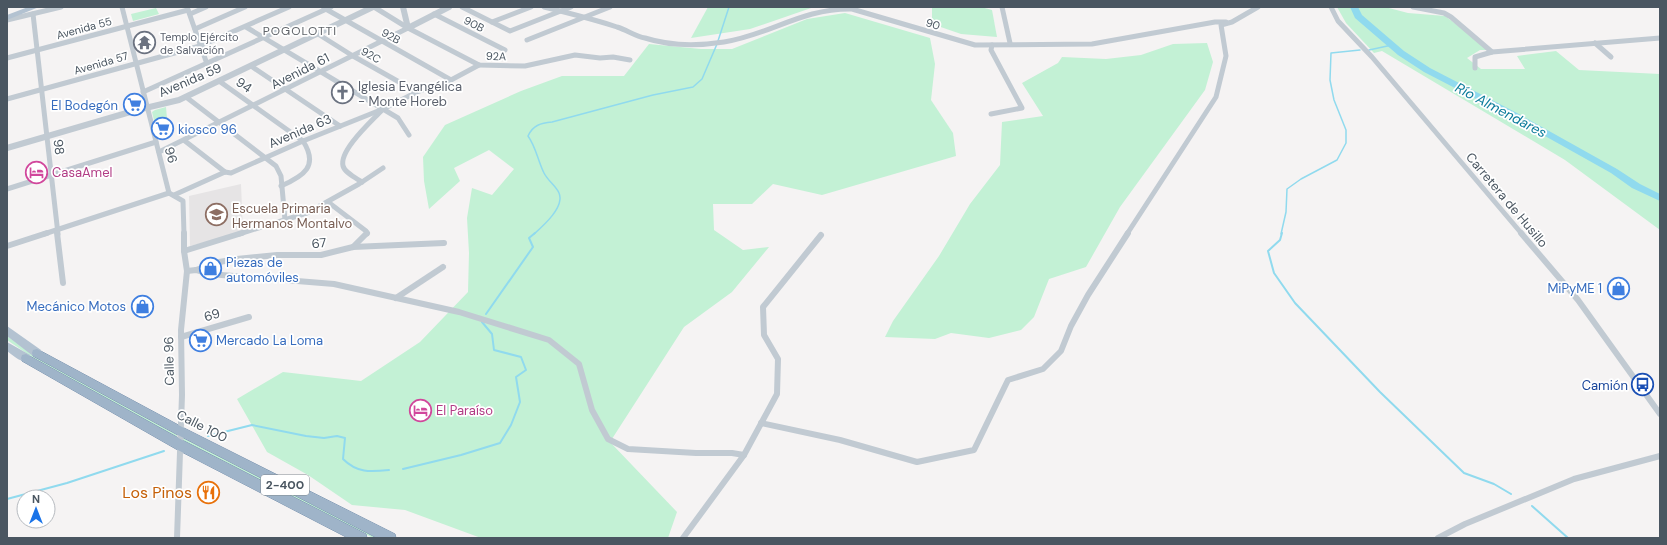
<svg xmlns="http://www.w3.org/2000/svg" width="1667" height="545" font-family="'DM Sans',sans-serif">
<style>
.education{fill:#e6e4e5}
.green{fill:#c3f1d5}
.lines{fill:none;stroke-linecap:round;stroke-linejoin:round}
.stream-far1{stroke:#90daee;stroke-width:1.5}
.stream{stroke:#90daee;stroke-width:2}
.river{fill:#90daee;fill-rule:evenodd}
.trunk-casing{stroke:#7690ad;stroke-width:1}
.minor-far1{stroke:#c1cad2;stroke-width:5}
.minor{stroke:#c1cad2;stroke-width:6}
.tertiary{stroke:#c1cad2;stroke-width:6}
.primary{fill:#b3c2d1;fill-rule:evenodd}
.trunk{fill:#9fb4c9;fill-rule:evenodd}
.labels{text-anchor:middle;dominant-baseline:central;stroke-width:3.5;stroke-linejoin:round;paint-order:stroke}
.far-street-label{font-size:11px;fill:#4a5661;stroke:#fff}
.far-worship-label{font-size:11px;fill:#5b616d;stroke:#fff;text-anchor:start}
.far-neighbourhood-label{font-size:12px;letter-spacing:1px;fill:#5f6368;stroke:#fff}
.shield{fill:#fff;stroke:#808990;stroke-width:1}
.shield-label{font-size:12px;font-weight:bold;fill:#4a5661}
.street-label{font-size:13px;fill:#4a5661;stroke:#fff}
.worship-label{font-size:13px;fill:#5b616d;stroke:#fff;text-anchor:start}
.shop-label{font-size:13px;fill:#366cbe;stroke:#fff;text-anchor:end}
.hotel-label{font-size:13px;fill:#b23c85;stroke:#fff;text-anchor:start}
.education-label{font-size:13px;fill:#785e54;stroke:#fff;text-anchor:start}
.transit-label{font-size:13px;fill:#164399;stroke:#fff;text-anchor:end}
.water-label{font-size:14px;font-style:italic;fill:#0c7c9b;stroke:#fff}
.near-food-label{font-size:16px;fill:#c56008;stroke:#fff;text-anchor:end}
</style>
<rect width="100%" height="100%" fill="#f5f3f3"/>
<polygon class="education" points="241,184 243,232 190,246 189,196"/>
<g class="green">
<polygon points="708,7 814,7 750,29 691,38"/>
<polygon points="932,7 981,7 992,10 997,37 961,34 932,24"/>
<polygon points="1337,7 1385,7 1408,13 1445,16 1491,50 1480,50 1467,58 1481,69 1525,69 1517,56 1556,51 1579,70 1660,74 1660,230 1565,160 1382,51 1374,53 1346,23"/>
<polygon points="156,8 159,14 133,21 131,14"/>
<polygon points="845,13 930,38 935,64 931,100 953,133 956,156 822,195 773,184 752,204 713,204 714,230 743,250 769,247 732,292 684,327 610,442 677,512 668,538 481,538 405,510 352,505 308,475 267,452 237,399 283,372 361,381 420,342 468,292 469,253 467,218 472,188 492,195 514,169 489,150 454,168 460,181 429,209 424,181 423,157 445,125 521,91 562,76 624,76 649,44 701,49 732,49 807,19"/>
<polygon points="1207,43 1213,62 1205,90 1120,207 1086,267 1049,279 1034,317 1021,330 989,338 951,333 935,339 885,337 893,321 939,256 970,204 1000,165 1002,122 1043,116 1022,83 1058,63 1062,57 1106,59 1141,55 1173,44"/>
<polygon points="166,107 168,130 157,133 152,112 155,110"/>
<polygon points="7,336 33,355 177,435 176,438 32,357 7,340"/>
<polygon points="183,438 380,538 373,538 183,441"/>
</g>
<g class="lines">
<g class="stream-far1">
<polyline points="1369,50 1392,45"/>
<path d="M534 234C543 226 565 207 559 193 556 186 548 181 544 173 538 161 536 147 528 136 533 125 541 123 552 122L653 95 693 87 702 79 717 44 729 7"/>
<polyline points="1281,234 1286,212 1287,189 1301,179 1337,160 1346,143 1346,130 1334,100 1330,80 1331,53 1360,50"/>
</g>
<g class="stream">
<polyline points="1282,233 1280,240 1268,251 1274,273 1295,303 1380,392 1464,473 1494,484 1511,494"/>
<polyline points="486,314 533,247 529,238 535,233"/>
<path d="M208 436 252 425 306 436 324 438 337 436 345 438 343 459C357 473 370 472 389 470"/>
<polyline points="403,469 461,455 500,443 511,425 520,402 516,377 526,370 521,357 494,350 492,334 482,322"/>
<polyline points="7,499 67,483 164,451"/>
<polyline points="1532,506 1568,538"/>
</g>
<polygon class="river" points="1350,7 1358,7 1362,15 1404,51 1430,68 1517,113 1617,169 1640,184 1660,194 1660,201 1632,188 1611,173 1511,117 1424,72 1398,55 1355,18"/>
<defs>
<g id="trunk">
<polygon points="37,349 184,428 395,534 396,538 377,538 176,434 33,356 32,353 33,350"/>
<polygon points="26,354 184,441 366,534 367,538 348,538 176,449 22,361 21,358 22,355"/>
</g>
</defs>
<use href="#trunk" class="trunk-casing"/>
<g class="minor-far1">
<polyline points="122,7 169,193"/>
<polyline points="187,7 207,64"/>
<polyline points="374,7 408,28 479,65 525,66 575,55 600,58 613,57 630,60"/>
<polyline points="462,7 510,31 571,7"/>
<path d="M544 7C568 13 593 19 617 27 627 30 635 36 645 38 670 46 698 46 724 42 770 35 802 8 852 9L975 45 1092 44 1215 22H1226"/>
<polyline points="1002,7 1010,43"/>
<polyline points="1331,7 1338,21 1372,57 1522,234"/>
<polyline points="1413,7 1444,13 1451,17 1492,52"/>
<polyline points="324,8 451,80"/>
<polyline points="33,14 58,234"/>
<polyline points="190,14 206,7"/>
<polyline points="434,14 505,50"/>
<polyline points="7,20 61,7"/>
<polyline points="492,22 531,7"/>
<polyline points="246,27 398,118 409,135"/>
<polyline points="195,29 245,7"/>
<polyline points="318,34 353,56 417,92"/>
<polyline points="527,40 610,7"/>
<polyline points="1595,43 1611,57"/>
<polyline points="7,58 188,10"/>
<polyline points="251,66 340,126"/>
<polyline points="1475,68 1475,57 1492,52 1660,38"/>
<path d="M219 81 303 141C319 166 304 176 281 186"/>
<polyline points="143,92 331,7"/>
<polyline points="186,97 276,166 281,176 285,220"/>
<polyline points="7,99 200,46 289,7"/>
<polyline points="991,114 1022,108 991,50 992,45"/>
<polyline points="185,141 225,172"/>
<polyline points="159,152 408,28"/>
<path d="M362 182C356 178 345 173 343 166 339 150 372 121 382 110"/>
<polyline points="7,189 156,142"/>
<polyline points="169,193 183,201 184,234"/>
<polyline points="174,195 225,172 231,173 303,141 383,109 417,92 451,80 479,65"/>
<polyline points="328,202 366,231 367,234"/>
<polyline points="44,234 169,193"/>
<polyline points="239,234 307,213 359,184 383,168"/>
<polyline points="1127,234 1216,97 1226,56 1221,25 1232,22 1258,7"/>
</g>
<g class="minor">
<polyline points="57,233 63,283"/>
<polyline points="1521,233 1578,300 1660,414"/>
<polyline points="7,246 47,233"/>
<polyline points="353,247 367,233"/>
<polyline points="184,251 242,233"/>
<polyline points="196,270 219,262 237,259 277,255 321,255 353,247 444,243"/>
<polyline points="187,271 196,270 209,274 334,284 459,312 549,340 579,364 592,410 608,439 628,449 696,453 732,453 744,455"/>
<polyline points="396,298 443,267"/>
<polyline points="181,337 249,317"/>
<polyline points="761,423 840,440 917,462 974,450 1008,380 1043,369 1061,351 1071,326 1088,295 1128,233"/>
<polyline points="177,538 182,395 181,330 187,271 184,251 184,233"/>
<polyline points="683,538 744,455 777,394 778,359 764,335 763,307 821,235"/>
<polyline points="1438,538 1465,524 1574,479 1660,456"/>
</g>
<g class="tertiary">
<polyline points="403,7 408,28 449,7"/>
<polyline points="7,148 137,110 179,100 373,7"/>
</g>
<g class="primary">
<polygon points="28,7 39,7 7,20 7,15"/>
<polygon points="7,326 41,350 42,353 41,356 37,357 33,356 7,336"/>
<path d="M7 342 30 355 31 358 30 361C22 364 14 356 7 351Z"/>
</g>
<use href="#trunk" class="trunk"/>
</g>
<defs>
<symbol id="temple-ring" viewBox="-11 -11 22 22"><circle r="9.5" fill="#fff" stroke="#6b7280" stroke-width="1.5"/><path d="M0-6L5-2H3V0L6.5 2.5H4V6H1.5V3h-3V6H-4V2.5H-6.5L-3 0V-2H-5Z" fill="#6b7280"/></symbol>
<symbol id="church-ring" viewBox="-11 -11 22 22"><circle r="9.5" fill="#fff" stroke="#6b7280" stroke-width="1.5"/><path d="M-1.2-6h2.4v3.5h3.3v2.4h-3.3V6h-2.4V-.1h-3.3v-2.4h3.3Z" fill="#6b7280"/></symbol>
<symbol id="supermarket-ring" viewBox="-11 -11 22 22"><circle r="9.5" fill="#fff" stroke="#3f7fe0" stroke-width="1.5"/><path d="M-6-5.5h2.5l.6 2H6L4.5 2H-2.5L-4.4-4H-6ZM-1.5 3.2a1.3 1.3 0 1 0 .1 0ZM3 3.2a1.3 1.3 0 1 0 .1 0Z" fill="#3f7fe0"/></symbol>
<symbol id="hotel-ring" viewBox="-11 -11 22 22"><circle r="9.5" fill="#fff" stroke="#d1479c" stroke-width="1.5"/><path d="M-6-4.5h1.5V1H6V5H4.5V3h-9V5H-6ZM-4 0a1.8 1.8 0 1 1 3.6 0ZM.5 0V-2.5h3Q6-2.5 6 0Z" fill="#d1479c"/></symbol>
<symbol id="school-ring" viewBox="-11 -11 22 22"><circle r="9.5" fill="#fff" stroke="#8d6e63" stroke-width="1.5"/><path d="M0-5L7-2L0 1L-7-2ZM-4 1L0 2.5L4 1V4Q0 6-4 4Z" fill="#8d6e63"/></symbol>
<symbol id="shop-ring" viewBox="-11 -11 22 22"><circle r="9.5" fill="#fff" stroke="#3f7fe0" stroke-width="1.5"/><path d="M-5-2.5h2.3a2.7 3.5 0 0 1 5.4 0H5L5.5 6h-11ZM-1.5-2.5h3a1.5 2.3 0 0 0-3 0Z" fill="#3f7fe0"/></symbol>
<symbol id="bus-ring" viewBox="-11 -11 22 22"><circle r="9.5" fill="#fff" stroke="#1a4fb4" stroke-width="1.5"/><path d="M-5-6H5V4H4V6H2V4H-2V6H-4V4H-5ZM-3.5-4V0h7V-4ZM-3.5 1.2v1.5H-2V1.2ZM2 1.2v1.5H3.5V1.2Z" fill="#1a4fb4"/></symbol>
<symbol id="restaurant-ring" viewBox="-11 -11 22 22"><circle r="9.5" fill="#fff" stroke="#e8710a" stroke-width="1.5"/><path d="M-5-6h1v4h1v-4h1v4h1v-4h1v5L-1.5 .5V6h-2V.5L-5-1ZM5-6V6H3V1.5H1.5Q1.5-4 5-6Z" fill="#e8710a"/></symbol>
</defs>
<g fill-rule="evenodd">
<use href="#temple-ring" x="132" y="30" width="25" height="25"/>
<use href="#church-ring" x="330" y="80" width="25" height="25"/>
<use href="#supermarket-ring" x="122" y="92" width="25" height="25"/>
<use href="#supermarket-ring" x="150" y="116" width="25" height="25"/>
<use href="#hotel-ring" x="24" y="160" width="25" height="25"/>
<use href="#school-ring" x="204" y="202" width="25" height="25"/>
<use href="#shop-ring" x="198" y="256" width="25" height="25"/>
<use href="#shop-ring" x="1606" y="276" width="25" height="25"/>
<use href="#shop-ring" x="130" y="294" width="25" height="25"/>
<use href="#supermarket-ring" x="188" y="328" width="25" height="25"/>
<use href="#bus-ring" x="1630" y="372" width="25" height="25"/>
<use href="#hotel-ring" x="408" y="398" width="25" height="25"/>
<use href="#restaurant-ring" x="196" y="480" width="25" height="25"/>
</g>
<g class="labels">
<g class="far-street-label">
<text transform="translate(474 24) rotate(27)">90B</text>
<text transform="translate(933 24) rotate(17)">90</text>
<text transform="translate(84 28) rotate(-15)">Avenida 55</text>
<text transform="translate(391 36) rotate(29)">92B</text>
<text transform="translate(371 55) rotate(29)">92C</text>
<text transform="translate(496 56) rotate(2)">92A</text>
<text transform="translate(101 63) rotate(-16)">Avenida 57</text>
</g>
<g class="far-worship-label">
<text x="160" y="37">Templo Ejército<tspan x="160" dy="13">de Salvación</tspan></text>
</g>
<g class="far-neighbourhood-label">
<text x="300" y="31">POGOLOTTI</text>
</g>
<rect class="shield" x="261" y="475" width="48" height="20" rx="3"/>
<g class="shield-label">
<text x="285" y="485">2-400</text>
</g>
<g class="street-label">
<text transform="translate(300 71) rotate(-27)">Avenida 61</text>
<text transform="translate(190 80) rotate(-23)">Avenida 59</text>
<text transform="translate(244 85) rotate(35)">94</text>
<text transform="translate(300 131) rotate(-23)">Avenida 63</text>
<text transform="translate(59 147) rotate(83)">98</text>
<text transform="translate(171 155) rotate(75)">96</text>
<text transform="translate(1507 200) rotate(50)">Carretera de Husillo</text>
<text transform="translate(319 243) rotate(-5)">67</text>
<text transform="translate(212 315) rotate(-16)">69</text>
<text transform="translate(169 361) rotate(-91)">Calle 96</text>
<text transform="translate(202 426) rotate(27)">Calle 100</text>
</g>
<g class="worship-label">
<text x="358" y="86">Iglesia Evangélica<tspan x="358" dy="15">- Monte Horeb</tspan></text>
</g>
<g class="shop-label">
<text x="118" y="105">El Bodegón</text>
<text x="178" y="129" text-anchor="start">kiosco 96</text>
<text x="226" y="262" text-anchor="start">Piezas de<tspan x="226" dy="15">automóviles</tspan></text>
<text x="1602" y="288">MiPyME 1</text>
<text x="126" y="306">Mecánico Motos</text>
<text x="216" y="340" text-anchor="start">Mercado La Loma</text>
</g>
<g class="hotel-label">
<text x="52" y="172">CasaAmel</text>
<text x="436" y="410">El Paraíso</text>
</g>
<g class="education-label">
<text x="232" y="208">Escuela Primaria<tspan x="232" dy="15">Hermanos Montalvo</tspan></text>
</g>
<g class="transit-label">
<text x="1628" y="385">Camión</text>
</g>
<g class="water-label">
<text transform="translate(1501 110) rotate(28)">Río Almendares</text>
</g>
<g class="near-food-label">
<text x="192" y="492">Los Pinos</text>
</g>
</g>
<rect width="1667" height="545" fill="none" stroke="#4a5661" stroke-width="16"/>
<g transform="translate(36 509)"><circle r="19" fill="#ffffff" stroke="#b7bbc0"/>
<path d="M0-3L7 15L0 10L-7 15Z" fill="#1a73e8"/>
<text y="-6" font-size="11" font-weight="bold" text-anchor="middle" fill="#4a5661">N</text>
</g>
</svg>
